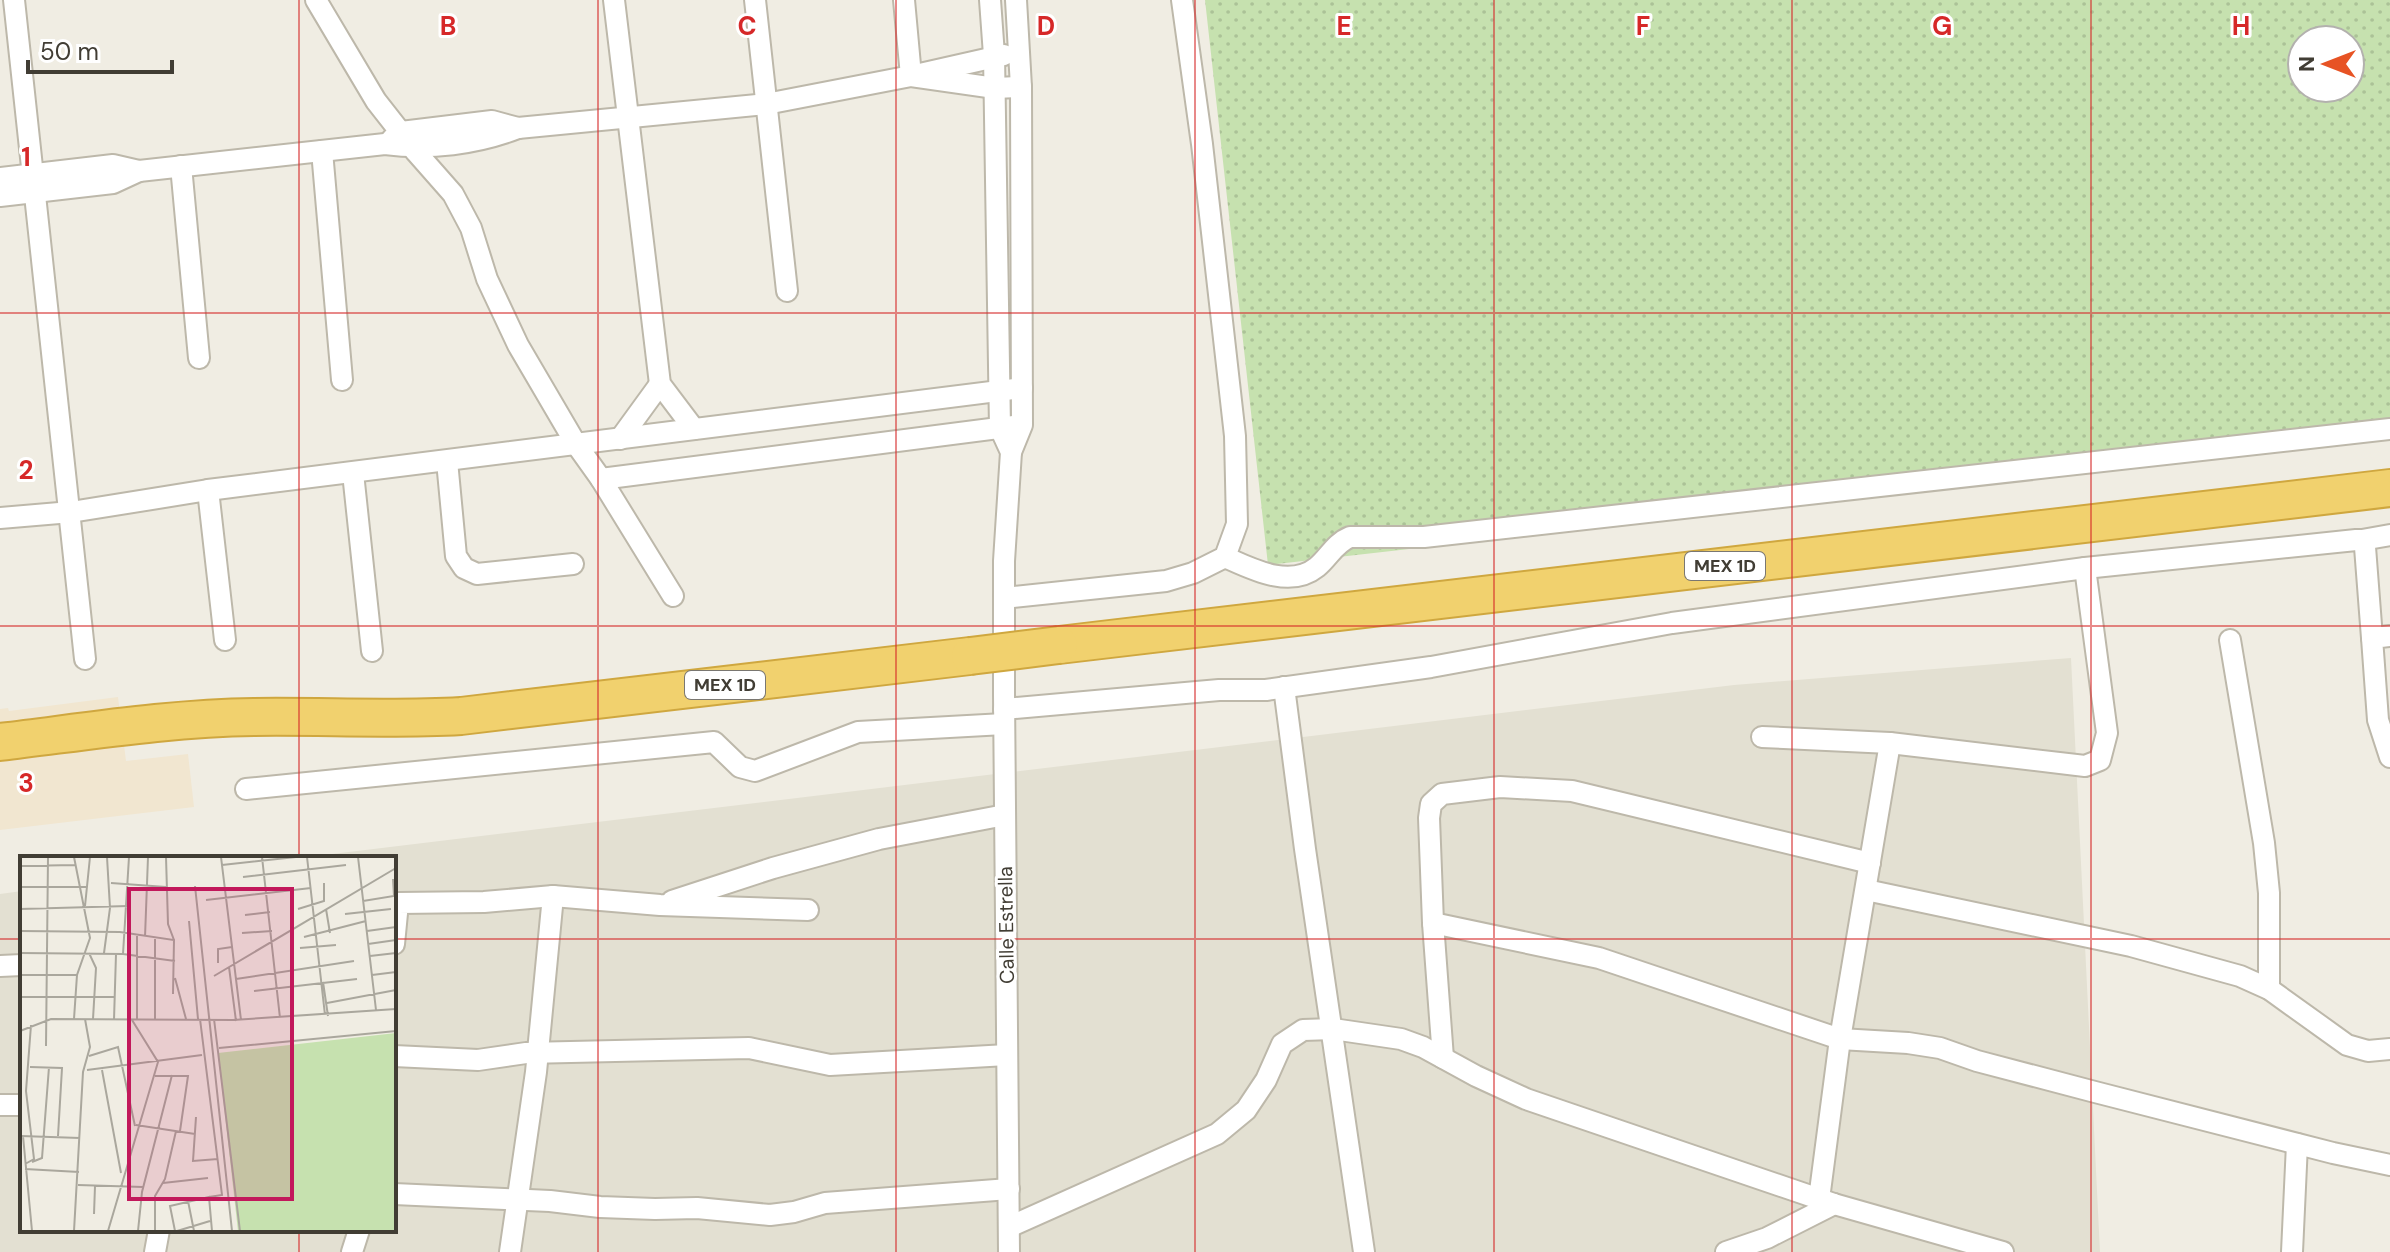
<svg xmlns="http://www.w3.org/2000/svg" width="2390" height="1252" font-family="'DM Sans',sans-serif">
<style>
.residential{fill:#e3e0d2}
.commercial{fill:#f1e6d0}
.grass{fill:url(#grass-dots);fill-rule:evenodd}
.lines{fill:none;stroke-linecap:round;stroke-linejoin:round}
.minor-casing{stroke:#bdb8aa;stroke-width:24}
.motorway-casing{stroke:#cfa73f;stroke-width:40}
.minor{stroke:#fff;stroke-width:20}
.motorway{stroke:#f1d16e;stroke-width:36}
.motorway-bridge-casing{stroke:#cfa73f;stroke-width:40;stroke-linecap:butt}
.motorway-bridge{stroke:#f1d16e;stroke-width:36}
.grid{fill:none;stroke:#d62828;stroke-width:2;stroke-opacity:0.55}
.labels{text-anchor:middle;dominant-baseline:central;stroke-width:6;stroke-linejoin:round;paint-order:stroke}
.shield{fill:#fff;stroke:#7a7771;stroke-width:2}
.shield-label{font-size:18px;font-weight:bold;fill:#413d34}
.street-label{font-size:20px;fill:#413d34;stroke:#fff}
.inset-road{fill:none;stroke:#aaa79d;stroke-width:2}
.view{fill:#c2185b;fill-opacity:0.15;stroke:#c2185b;stroke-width:4}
.inset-edge{fill:none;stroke:#413d34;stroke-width:4}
.grid-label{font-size:26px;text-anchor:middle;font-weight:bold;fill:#d62828;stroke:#fff;stroke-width:6;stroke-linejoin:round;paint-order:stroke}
</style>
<defs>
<pattern id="grass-dots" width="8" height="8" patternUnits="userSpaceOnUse" patternTransform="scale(2)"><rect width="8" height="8" fill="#c6e1af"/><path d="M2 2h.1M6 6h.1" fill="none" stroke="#abc297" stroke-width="1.8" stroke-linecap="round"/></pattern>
</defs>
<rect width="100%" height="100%" fill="#f0ede3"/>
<polygon class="residential" points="2071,658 2100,1252 0,1252 0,894 22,891 22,1230 394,1230 394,858 299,858 1734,685"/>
<polygon class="commercial" points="118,697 126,761 188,754 194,807 0,830 0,709 8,708 9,711"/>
<path class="grass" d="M1205 0H2390V438L1268 565ZM2302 40H2350V88H2302Z"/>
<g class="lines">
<defs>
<g id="minor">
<polyline points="14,0 85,659"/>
<polyline points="316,0 376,101 416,152 453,194 471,228 487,279 518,345 576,444 601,479 673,596"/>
<polyline points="614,0 660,384 694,429"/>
<polyline points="755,0 787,291"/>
<polyline points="904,0 911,76 1004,55"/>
<polyline points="990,0 994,55 1000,428 1011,452 1004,561 1004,695 1009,1252"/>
<polyline points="392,139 401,132 492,121 518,128"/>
<polyline points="322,151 342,380"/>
<polyline points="181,166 199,358"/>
<polyline points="0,178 113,165 139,171"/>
<path d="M0 196 113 183 139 171 385 144C429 150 477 144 518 128L766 104 911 76 995 88 1021 87"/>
<polyline points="620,439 660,384"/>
<polyline points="1011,452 1022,425 1021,87 1016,0"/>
<polyline points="447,461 456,556 464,568 477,574 573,564"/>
<polyline points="353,473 372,651"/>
<polyline points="601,479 1014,426"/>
<polyline points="208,490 225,640"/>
<polyline points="0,518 71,512 208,490 1022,388"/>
<polyline points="2362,540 2390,535"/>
<path d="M1225 557C1252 569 1290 589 1317 567 1329 557 1335 543 1350 537H1424L2390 429"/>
<polyline points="1004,598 1166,581 1193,573 1225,557 1237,524 1235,436 1202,144 1182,0"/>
<polyline points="2390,636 2372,638 2378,720 2390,757"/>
<polyline points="2230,640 2264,843 2269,893 2269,989"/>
<polyline points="1284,687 1305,849 1364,1252"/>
<polyline points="1004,709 1219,690 1266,690 1431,667 1672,623 2085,568 2356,540 2362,540 2365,547 2372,638"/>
<polyline points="1762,737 1890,743 2085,766 2100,760 2107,733 2085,568"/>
<polyline points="246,789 714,742 740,767 755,771 858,732 1004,724"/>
<polyline points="1866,890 2131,946 2240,976 2269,989 2347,1045 2368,1051 2390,1049"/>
<polyline points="672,901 773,868 879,839 1005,815"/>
<polyline points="1433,923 1599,958 1840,1039 1908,1043 1940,1048 1977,1061 2095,1092 2333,1153 2390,1165"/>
<polyline points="394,944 398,903 484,902 553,896 660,905 808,910"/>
<polyline points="0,966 22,965"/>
<polyline points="394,1056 478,1060 526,1053 749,1048 830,1065 1007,1055"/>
<polyline points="1443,1058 1433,923 1429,818 1431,804 1442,794 1500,787 1572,791 1870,863"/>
<polyline points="0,1105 22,1105"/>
<polyline points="394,1194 550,1201 600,1207 655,1209 697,1208 770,1215 794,1212 825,1203 1009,1189"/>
<polyline points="1819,1199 1840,1039 1890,743"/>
<polyline points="1009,1227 1217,1134 1246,1110 1266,1080 1282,1044 1303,1030 1333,1029 1401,1039 1423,1047 1476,1076 1526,1099 1834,1204 2003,1252"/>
<polyline points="155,1252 159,1230"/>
<polyline points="352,1252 359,1230"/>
<polyline points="510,1252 536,1072 553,896"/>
<polyline points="1726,1252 1767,1238 1834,1204"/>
<polyline points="2292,1252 2297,1144"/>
</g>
<g id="motorway">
<polyline points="1059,645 2390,488"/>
<path d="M0 742C84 732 170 718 254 717 324 716 392 720 461 716L970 656"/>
</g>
</defs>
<use href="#minor" class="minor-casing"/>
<use href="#motorway" class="motorway-casing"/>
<use href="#minor" class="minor"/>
<use href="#motorway" class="motorway"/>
<defs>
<polyline id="motorway-bridge" points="970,656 1059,645"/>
</defs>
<use href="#motorway-bridge" class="motorway-bridge-casing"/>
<use href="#motorway-bridge" class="motorway-bridge"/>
</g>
<path class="grid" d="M299 0V858M598 0V1252M896 0V1252M1195 0V1252M1494 0V1252M1792 0V1252M2091 0V1252M0 313H2390M0 626H2390M0 939H22M394 939H2390M299 1230V1252"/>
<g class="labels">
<g class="shield">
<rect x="1685" y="552" width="80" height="28" rx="6"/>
<rect x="685" y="671" width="80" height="28" rx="6"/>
</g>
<g class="shield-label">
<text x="1725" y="566">MEX 1D</text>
<text x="725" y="685">MEX 1D</text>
</g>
<g class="street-label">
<text transform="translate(1006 925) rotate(-91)">Calle Estrella</text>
</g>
</g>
<g transform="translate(20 856)">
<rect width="376" height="376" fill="#f0ede3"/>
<path d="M376 177V375H218L198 197Z" fill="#c6e1af"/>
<path class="inset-road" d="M146 1 148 68 154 84M201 1 221 164M242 1 260 162M287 1 305 159M338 1 356 154M202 9 276 1M0 10 55 9M223 21 326 9M91 27 146 31M175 30 212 375M0 31H66M186 44 291 32M343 45 374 40 373 23M65 50 70 1M0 53 108 50M278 53 304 45V27M306 53 310 77M325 58 371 53M225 59 250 56M169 65 178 163M0 75 100 76 154 84 153 138M347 75 376 71M222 77 252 75M117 80V164M125 81 128 1M284 81 346 65M135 83V164M348 88 376 84M280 92 316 89M0 97 103 98 155 105M69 97 76 112 73 163M84 97 90 52 87 1M103 98 109 1M350 100 376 97M198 107V93L212 91M209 111 216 165M0 119H57M352 119 376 116M194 120 376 12M155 122 166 163M216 123 334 105M303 126 308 160M234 135 337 123M0 141H94M307 147 376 134M54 163 57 119 70 82 54 1M180 163 202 339 189 341M194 163 220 375M94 164 96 98M0 175 31 163 213 164 376 153M26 190 28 1M199 192 376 175M69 200 98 191 115 270M10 211 42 212 38 280M67 214 182 199M82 214 101 317M135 220H168L160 275M176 261 173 305 198 303M116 269 175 278M1 280 60 282M3 280 12 375M12 306 22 302 29 211M5 308 14 303 6 235 11 169M5 313 59 316M143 327 188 322M58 329 123 331M168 345 174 375M74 358 75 330M54 375 63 216 70 191 65 163M88 375 138 206 112 164M118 375 122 336 152 219M135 375V340L145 323 156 275M155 375 150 350 189 341 192 375M157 375 190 365"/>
<path class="view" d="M109 33H272V343H109Z"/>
<rect width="376" height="376" class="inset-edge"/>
</g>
<g class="grid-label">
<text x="448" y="35">B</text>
<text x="747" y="35">C</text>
<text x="1046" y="35">D</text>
<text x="1344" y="35">E</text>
<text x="1643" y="35">F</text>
<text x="1942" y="35">G</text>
<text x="2241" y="35">H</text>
<text x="26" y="166">1</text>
<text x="26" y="479">2</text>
<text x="26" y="792">3</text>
</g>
<g transform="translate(2326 64) rotate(270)"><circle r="38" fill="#ffffff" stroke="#b3b1ae" stroke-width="2"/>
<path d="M0-6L14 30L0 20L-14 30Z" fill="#e75324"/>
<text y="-12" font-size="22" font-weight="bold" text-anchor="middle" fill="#413d34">N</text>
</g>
<path d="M28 60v12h144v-12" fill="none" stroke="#413d34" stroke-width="4"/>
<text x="40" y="60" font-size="24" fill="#413d34" stroke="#ffffff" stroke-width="6" paint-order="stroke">50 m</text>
</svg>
